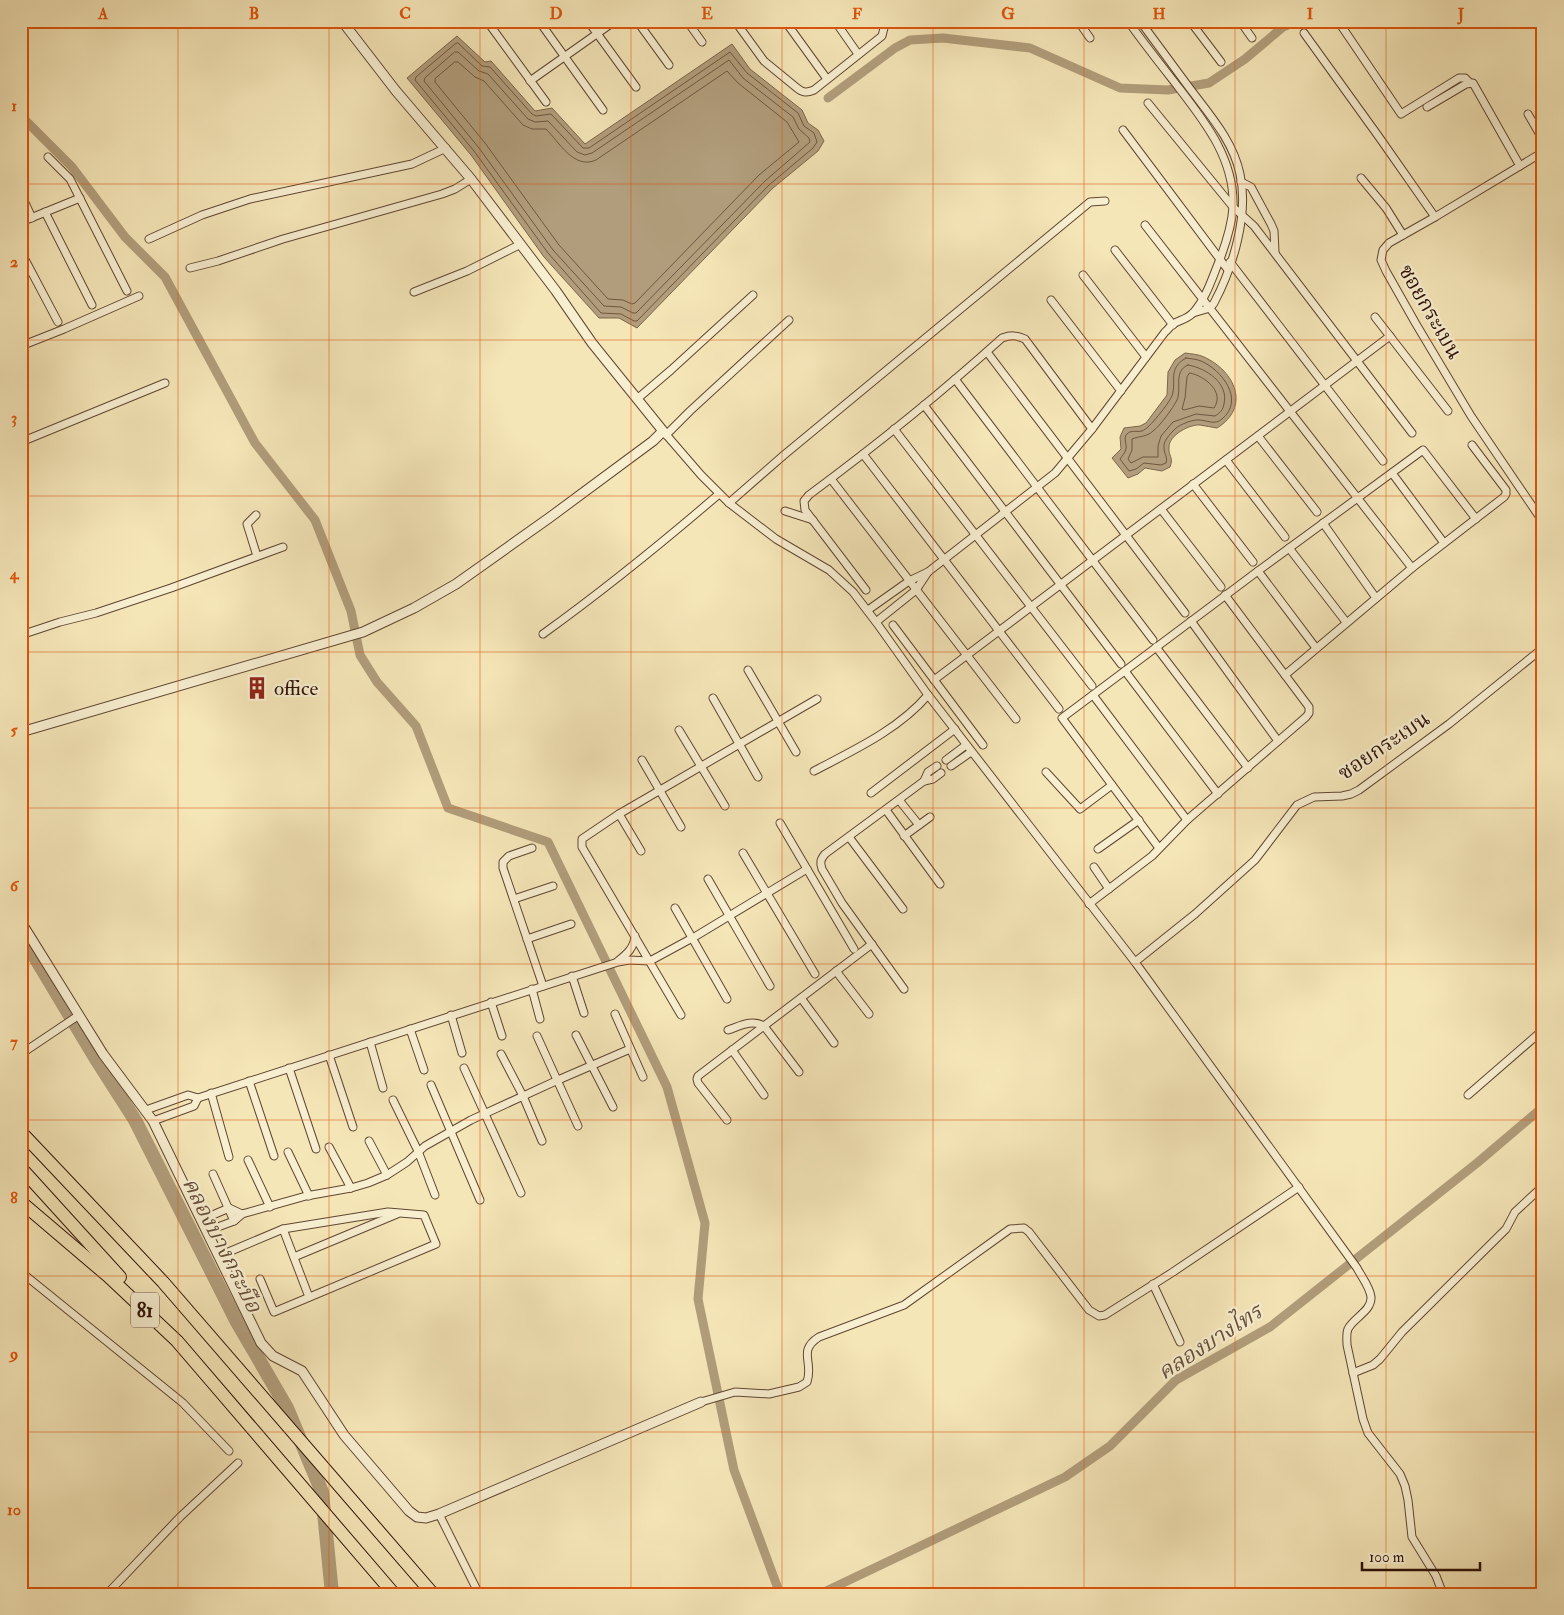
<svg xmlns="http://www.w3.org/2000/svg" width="1564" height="1615" font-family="'IM FELL Double Pica','Noto Serif Thai',serif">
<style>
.water{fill:#b19d7b;stroke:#7c654c}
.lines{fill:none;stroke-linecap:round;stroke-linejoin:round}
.shore{stroke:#6f5640;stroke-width:1}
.canal{stroke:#b19d7b;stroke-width:9}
.river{stroke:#b19d7b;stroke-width:14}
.minor-casing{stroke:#5f4632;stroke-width:9}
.tertiary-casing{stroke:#5f4632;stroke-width:11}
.motorway-casing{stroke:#2d1006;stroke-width:14}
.minor{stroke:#f8efd1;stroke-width:7}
.tertiary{stroke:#f8efd1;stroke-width:9}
.motorway{stroke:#f5e6b8;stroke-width:12}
.grid{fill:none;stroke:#df550c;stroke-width:1;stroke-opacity:0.55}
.labels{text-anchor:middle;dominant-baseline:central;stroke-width:4.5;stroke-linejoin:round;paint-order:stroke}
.shield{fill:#f8efd1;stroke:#6a5343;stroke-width:1}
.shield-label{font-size:20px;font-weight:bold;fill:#2d1006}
.street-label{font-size:21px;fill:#2d1006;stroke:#f8efd1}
.poi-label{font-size:21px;fill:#2d1006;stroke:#f8efd1;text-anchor:start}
.water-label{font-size:22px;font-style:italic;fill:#684f3b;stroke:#f8efd1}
.neatline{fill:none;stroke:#df550c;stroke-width:2}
.grid-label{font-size:16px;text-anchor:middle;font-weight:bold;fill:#df550c}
</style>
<rect width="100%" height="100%" fill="#f5e6b8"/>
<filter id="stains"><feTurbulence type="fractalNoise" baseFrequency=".004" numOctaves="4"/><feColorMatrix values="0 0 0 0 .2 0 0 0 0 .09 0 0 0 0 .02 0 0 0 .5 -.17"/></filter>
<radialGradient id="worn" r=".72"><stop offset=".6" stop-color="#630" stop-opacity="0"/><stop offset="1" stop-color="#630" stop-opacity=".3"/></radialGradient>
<g class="water">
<polygon points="457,36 485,62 491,61 535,111 552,108 585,144 732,44 750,69 802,110 808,123 818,130 824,141 818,151 773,188 637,328 619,318 599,318 544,257 471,155 407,78"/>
<path d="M1185 353C1191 354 1198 354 1204 357 1235 371 1251 407 1217 428 1211 427 1206 426 1200 425 1190 424 1169 435 1169 447 1168 456 1174 457 1170 467L1162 471 1145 468 1138 474 1128 478 1112 458 1121 449 1120 437 1124 428 1140 426 1146 423 1167 395 1168 372 1175 360Z"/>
</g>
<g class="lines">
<g class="shore">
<polygon points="458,43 482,66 490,67 532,114 536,116 551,114 583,148 589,148 730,52 747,73 798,113 804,126 814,133 817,142 813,148 769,185 637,321 634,321 621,314 601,313 548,253 474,151 415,80 416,77 455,44"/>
<polygon points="455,52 458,52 479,71 488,74 528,119 535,122 548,121 577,152 585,155 592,153 729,60 743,78 793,117 799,129 809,138 810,142 765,181 636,313 633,313 621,307 604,306 553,250 479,148 424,81 425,78"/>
<path d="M455 62H458L475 77 484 81 523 125 532 129H546C559 142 574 170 596 160L727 71 738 83 787 122 799 142 759 175 635 303 632 304 623 300 608 299 559 245 485 143 435 82V79Z"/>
<path d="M1186 358C1191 359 1197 359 1201 361 1222 370 1245 400 1222 419 1215 425 1209 421 1200 420 1194 419 1180 424 1175 429 1170 434 1163 441 1164 448 1164 454 1168 457 1166 463L1161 465 1144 463 1136 469 1129 471 1120 459C1122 456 1125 453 1126 449 1127 444 1123 438 1127 434 1130 430 1137 432 1142 431 1149 429 1169 403 1172 396 1177 380 1167 369 1186 358Z"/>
<path d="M1188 365C1206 368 1229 383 1224 404 1223 410 1220 413 1215 416L1196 414 1173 422 1161 436 1158 446V457H1143L1131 463 1128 459 1132 450V439C1139 436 1147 437 1153 431 1160 426 1173 408 1177 400 1182 388 1173 371 1188 365Z"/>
<path d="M1190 373C1205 376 1225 392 1214 408L1199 406 1184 410 1182 409 1185 398 1187 377Z"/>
</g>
<g class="canal">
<polyline points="828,98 895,48 910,40 943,38 1030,48 1120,88 1168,90 1209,83 1245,59 1283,27 1297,21"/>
<polyline points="21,116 72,167 125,237 165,277 255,443 315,520 351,611 360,655 377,682 416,726 448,808 548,842 667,1087 705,1223 698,1299 734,1470 780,1594"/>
<polyline points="820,1594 1065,1477 1110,1446 1176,1380 1270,1327 1477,1163 1543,1107"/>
</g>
<polyline class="river" points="21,934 96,1059 135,1120 237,1322 287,1408 322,1492 332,1594"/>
<defs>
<g id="minor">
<polyline points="487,21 546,102"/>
<polyline points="539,21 603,110"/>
<polyline points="588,21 636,87"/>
<polyline points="637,21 669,65"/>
<polyline points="687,21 702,42"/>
<path d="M735 21 764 61 797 88C803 93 807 93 814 90L882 36 884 28 883 21"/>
<polyline points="785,21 827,79"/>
<polyline points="835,21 858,54"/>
<polyline points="1078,21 1090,38"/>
<path d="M1140 21C1156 43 1172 64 1188 86 1208 113 1233 140 1240 174 1249 215 1233 267 1214 303L1210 308 1193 313"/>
<polyline points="1190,21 1221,62"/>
<polyline points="1240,21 1252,38"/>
<polyline points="1338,21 1401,114 1459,78 1465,78 1470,83"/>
<polyline points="1304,33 1379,137 1435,217"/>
<polyline points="530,81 615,21"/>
<polyline points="1148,103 1233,207 1254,226 1412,433"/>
<polyline points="1427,107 1466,84 1473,83 1520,166"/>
<polyline points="1528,114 1543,140"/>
<polyline points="1123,130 1228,270"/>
<polyline points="1543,152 1435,217 1389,243 1383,250 1381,260 1386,271 1416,324 1471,416 1543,522"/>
<polyline points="48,157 70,179 127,291"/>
<polyline points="1361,178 1386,208 1403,235"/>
<polyline points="1241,182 1251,187 1271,224 1274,231 1275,252"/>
<polyline points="21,194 32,218"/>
<polyline points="45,212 92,305"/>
<polyline points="21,222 80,198"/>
<polyline points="1145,225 1412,568"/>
<polyline points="149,239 202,215 250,199 412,164 446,148"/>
<polyline points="1115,250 1173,325"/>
<polyline points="21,252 58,322"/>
<polyline points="1230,262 1383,461"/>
<polyline points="190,268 218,261 283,239 442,194 455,189 471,179"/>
<polyline points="1083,275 1146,357"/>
<polyline points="414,292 467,271 521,244"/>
<polyline points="1051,300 1121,391"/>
<polyline points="1375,317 1448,411"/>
<polyline points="21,332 23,336"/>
<polyline points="21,346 64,329 139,296"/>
<polyline points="987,352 1185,613"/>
<polyline points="955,379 1153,640"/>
<polyline points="637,399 671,370 753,295"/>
<polyline points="924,405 1121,664"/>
<polyline points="894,429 1092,686"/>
<path d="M663 431 701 475 729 503 776 539 829 570 853 592 876 622 928 695 1135 962 1357 1268C1361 1276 1370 1287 1371 1297 1372 1311 1353 1318 1348 1329 1346 1334 1347 1340 1347 1345L1363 1419 1368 1433 1400 1474 1405 1486 1408 1500 1412 1537 1436 1576 1443 1594"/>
<polyline points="666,435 690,411 789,320"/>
<polyline points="1258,436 1317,512"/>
<polyline points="21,442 165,383"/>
<polyline points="863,454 1059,709"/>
<polyline points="1226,460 1285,537"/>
<polyline points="1392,473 1444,543"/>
<polyline points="831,479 1016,719"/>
<polyline points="1193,484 1253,562"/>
<polyline points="729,503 784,455 1090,202 1105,201"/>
<polyline points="1161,509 1221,587"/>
<polyline points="785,511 813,520"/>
<polyline points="256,515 247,524 257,556"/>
<polyline points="1323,523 1376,598"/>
<polyline points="1289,548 1346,622"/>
<polyline points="1258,571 1316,648"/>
<path d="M866 590 805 510 804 501 809 495C875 446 940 394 1002 338 1011 335 1016 335 1025 339L1092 429"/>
<polyline points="1225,595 1285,675"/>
<path d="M868 610 909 581 928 572 1055 473 1092 429 1165 332C1168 330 1170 326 1173 324 1180 320 1187 319 1193 313 1207 297 1212 278 1220 259 1226 243 1232 224 1233 207 1235 156 1201 117 1172 79 1157 60 1142 41 1128 21"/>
<polyline points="1191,621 1278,741"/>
<polyline points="876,622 916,590 928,572"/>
<polyline points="893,625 983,745"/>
<path d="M543 634C604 590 662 543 719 494"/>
<polyline points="21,635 60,622 96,613 171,588 283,547"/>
<polyline points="1156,647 1248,768"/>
<polyline points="748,670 796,752"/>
<polyline points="1125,671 1218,794"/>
<polyline points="934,680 1390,336"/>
<polyline points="1093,695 1187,820"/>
<polyline points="713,698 758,777"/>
<polyline points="679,730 725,806"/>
<polyline points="642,760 681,827"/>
<polyline points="946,760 966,745"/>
<polyline points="951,766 971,752"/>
<path d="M814 771C854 750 898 730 928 695"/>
<polyline points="1046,772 1080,809 1112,785"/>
<polyline points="924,781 928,772 937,766"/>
<polyline points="871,793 955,729"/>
<polyline points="899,800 919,825"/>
<polyline points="886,810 940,884"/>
<polyline points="619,814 641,851"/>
<polyline points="780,823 854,949"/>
<polyline points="904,836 930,817"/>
<polyline points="849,837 903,909"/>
<polyline points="532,848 509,856 503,862 503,868 543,986"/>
<polyline points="1159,848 1062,718 1258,571 1423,450 1476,519"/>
<polyline points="1098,849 1139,820"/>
<polyline points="743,853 815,974"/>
<polyline points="1094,867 1109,889"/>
<polyline points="708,879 770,986"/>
<polyline points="514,899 553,886"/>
<polyline points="1089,904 1152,856 1187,820 1306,717 1309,713 1309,707 1285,675 1412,568 1504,497 1506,494 1506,490 1472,445"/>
<polyline points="675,908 727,999"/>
<polyline points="527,939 571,924"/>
<path d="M618 961C627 954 634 948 635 936"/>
<polyline points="1135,962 1195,914 1255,860 1297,805 1314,797 1342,796 1351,794 1359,790 1449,724 1543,648"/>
<polyline points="836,971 869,1014"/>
<polyline points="572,976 584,1013"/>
<polyline points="532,989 540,1019"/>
<path d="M904 989 842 903 822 869C820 863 820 860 825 854L924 781 933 779 941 773"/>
<polyline points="801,998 834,1043"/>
<polyline points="491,1002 502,1036"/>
<polyline points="615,1014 643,1077"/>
<polyline points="451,1015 462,1053"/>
<polyline points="681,1015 582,847 582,839 619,814 817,699"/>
<polyline points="410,1029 424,1070"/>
<path d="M728 1030C740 1026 752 1019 764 1026L799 1072"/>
<polyline points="576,1035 613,1107"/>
<polyline points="537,1036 578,1126"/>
<polyline points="370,1042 383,1088"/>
<polyline points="732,1050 764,1095"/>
<polyline points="21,1054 79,1015"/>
<polyline points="501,1054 523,1096 542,1141"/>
<polyline points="329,1055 353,1127"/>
<polyline points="289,1068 316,1149"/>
<polyline points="464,1068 521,1193"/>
<polyline points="249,1081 274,1156"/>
<polyline points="431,1085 480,1200"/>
<polyline points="211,1093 229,1157"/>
<polyline points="1468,1095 1543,1030"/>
<polyline points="393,1100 418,1151 435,1195"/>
<polyline points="146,1110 188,1095 198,1098 618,962 629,960 650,961 696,936 807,869"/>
<polyline points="727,1120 698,1083 697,1079 698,1076 872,944"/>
<polyline points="153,1121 194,1106 198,1098"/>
<polyline points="369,1141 387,1175"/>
<polyline points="329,1147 351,1188"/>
<polyline points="288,1152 309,1196"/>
<polyline points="248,1160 270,1207"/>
<polyline points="213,1174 234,1221"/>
<polyline points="201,1220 229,1208 242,1214"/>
<polyline points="283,1229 309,1297"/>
<polyline points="207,1231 234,1221 242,1214 306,1196 351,1188 368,1183 387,1175 407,1162 425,1146 471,1120 558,1080 630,1049"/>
<polyline points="219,1256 283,1229 388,1212 424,1215 436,1244 274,1312 260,1279"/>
<polyline points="294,1257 397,1214"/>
<polyline points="21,1272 183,1403 229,1451"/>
<polyline points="1153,1284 1180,1342"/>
<polyline points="1353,1373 1373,1365 1380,1359 1402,1332 1506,1229 1515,1212 1543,1186"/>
<path d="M701 1402 735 1392 769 1394 799 1387 807 1382C814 1362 797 1351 819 1337L904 1305 1010 1229 1024 1228 1029 1232 1089 1310 1099 1316 1105 1315 1173 1272 1299 1187"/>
<polyline points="439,1514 479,1594"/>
<polyline points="107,1594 180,1517 238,1463"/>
</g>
<g id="tertiary">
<polyline points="21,732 363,632 414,608 456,584 549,518 653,441 663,431 592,343 556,291 471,179 396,91 342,21"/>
<polyline points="21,922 103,1054 153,1121 261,1343 273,1356 302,1371 344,1435 409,1511 417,1517 426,1518 439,1514 701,1402"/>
</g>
<g id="motorway">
<polyline points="21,1132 163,1282 433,1594"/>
<polyline points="21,1168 120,1277"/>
<polyline points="21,1202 108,1276 177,1341 394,1594"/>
</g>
</defs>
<use href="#minor" class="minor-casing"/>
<use href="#tertiary" class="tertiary-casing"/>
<use href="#motorway" class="motorway-casing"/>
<use href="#minor" class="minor"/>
<use href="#tertiary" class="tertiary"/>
<use href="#motorway" class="motorway"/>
</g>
<path class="grid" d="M178 21V1594M329 21V1594M480 21V1594M631 21V1594M782 21V1594M933 21V1594M1084 21V1594M1235 21V1594M1386 21V1594M21 184H1543M21 340H1543M21 496H1543M21 652H1543M21 808H1543M21 964H1543M21 1120H1543M21 1276H1543M21 1432H1543"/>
<defs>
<symbol id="building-bare" viewBox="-9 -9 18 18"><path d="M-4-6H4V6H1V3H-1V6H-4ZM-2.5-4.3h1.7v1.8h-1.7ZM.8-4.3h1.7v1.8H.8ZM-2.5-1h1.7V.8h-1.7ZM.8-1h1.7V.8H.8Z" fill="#8f2418" stroke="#f8efd1" stroke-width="2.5" paint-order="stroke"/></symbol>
</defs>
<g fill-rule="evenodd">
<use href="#building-bare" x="241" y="672" width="32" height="32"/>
</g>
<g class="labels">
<rect class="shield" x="131" y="1292.5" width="28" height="35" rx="4"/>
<g class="shield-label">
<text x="145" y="1310">81</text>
</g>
<g class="street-label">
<text transform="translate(1430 312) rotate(60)">ซอยกระเบน</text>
<text transform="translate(1384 746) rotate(-34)">ซอยกระเบน</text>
</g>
<g class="poi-label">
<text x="274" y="688">office</text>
</g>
<g class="water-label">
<text transform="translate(222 1245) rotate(63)">คลองบางกระบือ</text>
<text transform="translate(1210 1342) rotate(-33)">คลองบางไทร</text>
</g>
</g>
<rect width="1564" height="1615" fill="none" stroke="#f5e6b8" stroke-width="55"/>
<path d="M1362 1562v8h118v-8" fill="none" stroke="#2d1006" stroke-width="2.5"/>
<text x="1369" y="1562" font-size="15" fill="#2d1006" stroke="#f8efd1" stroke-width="4" paint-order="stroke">100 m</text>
<rect x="28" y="28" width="1508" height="1560" class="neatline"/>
<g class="grid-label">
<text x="103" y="19">A</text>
<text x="254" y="19">B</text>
<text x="405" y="19">C</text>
<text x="556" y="19">D</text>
<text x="707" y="19">E</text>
<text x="857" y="19">F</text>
<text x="1008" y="19">G</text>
<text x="1159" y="19">H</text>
<text x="1310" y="19">I</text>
<text x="1461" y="19">J</text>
<text x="14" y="111">1</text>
<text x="14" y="267">2</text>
<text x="14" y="423">3</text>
<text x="14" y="579">4</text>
<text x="14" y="735">5</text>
<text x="14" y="891">6</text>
<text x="14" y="1047">7</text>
<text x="14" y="1203">8</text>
<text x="14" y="1359">9</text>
<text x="14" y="1515">10</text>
</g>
<rect width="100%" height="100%" filter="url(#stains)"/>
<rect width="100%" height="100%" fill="url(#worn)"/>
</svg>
